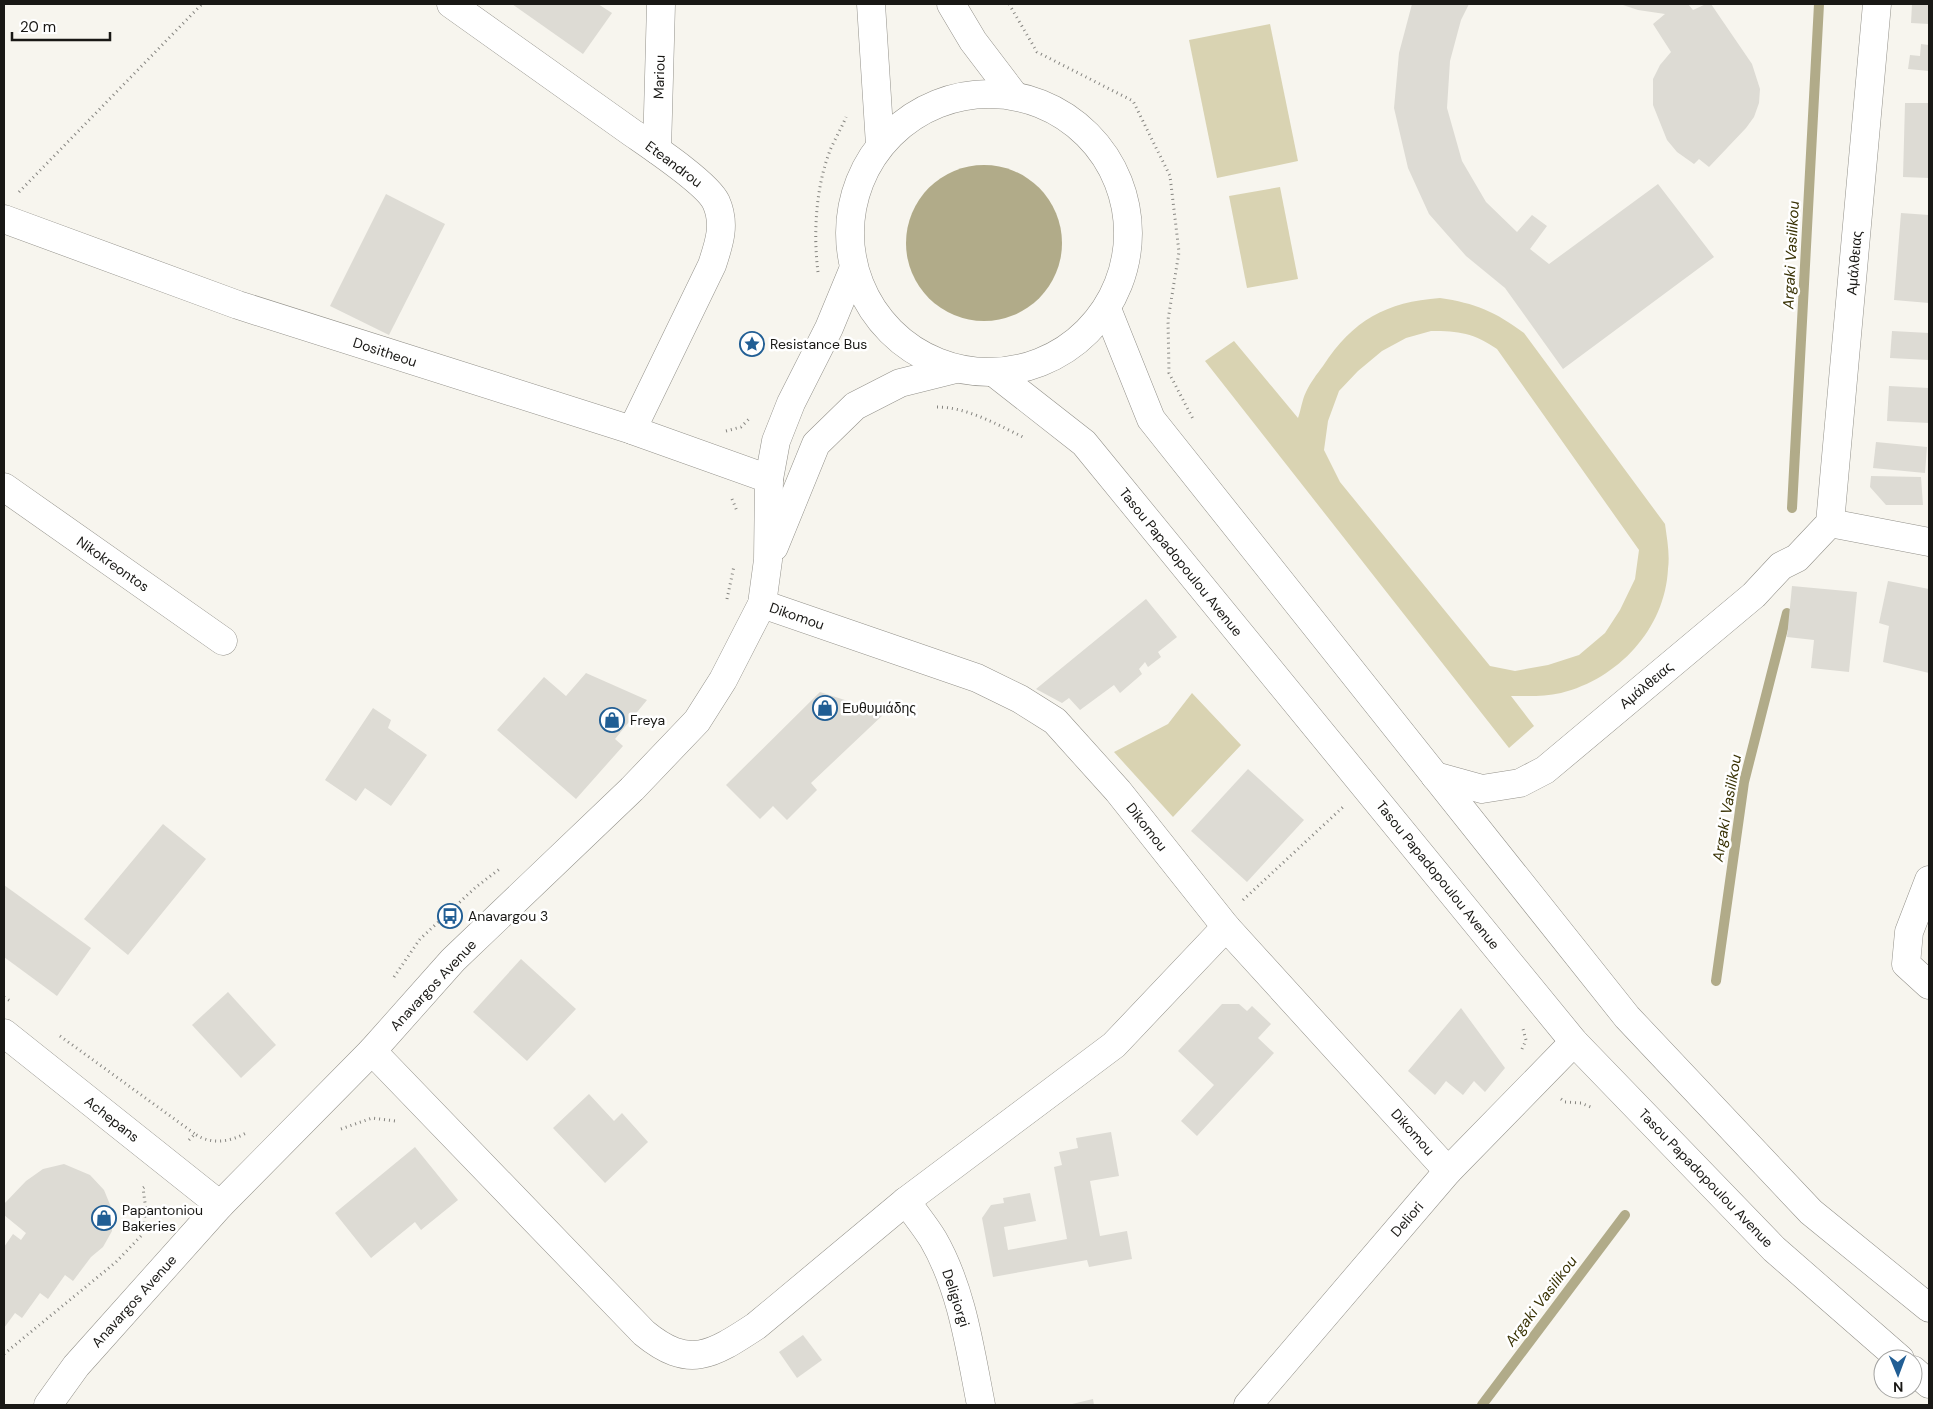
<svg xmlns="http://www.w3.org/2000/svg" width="1933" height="1409" font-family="'DM Sans',sans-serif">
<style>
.green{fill:#d9d3b2;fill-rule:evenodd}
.water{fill:#b1ab89}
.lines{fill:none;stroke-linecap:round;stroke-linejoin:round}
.stream{stroke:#b1ab89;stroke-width:10}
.building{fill:#dddbd4}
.street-casing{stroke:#93918a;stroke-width:29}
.secondary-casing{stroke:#93918a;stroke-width:29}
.highway-casing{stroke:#93918a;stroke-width:29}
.path{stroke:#868580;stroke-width:3;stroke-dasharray:1 4;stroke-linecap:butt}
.street{stroke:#fff;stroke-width:28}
.secondary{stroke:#fff;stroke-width:28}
.highway{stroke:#fff;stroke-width:28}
.labels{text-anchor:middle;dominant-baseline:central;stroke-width:5;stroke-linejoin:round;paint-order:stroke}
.street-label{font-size:14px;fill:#191815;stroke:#fff}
.poi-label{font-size:14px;fill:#191815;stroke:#fff;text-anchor:start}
.water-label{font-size:15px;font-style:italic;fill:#393204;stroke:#fff}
</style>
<rect width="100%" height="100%" fill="#f7f5ee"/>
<g class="green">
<polygon points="1270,24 1298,161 1217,178 1189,40"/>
<polygon points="1280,187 1298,279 1247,288 1229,196"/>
<path d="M1440 298C1475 303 1496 312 1524 333L1665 524C1667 539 1670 554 1668 569 1665 629 1618 679 1561 693 1544 697 1528 696 1511 696L1534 726 1509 748 1205 361 1234 341 1298 418C1301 410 1302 400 1306 392 1310 383 1317 374 1323 366 1353 320 1386 302 1440 298ZM1431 331C1459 331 1474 333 1497 349L1639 550 1635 579 1620 610 1605 633 1579 655 1548 665 1515 671 1490 666 1340 482 1324 450 1328 421 1339 391 1358 371 1382 351 1406 338Z"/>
<polygon points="1192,693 1241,745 1173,817 1114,752 1168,724"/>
</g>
<circle class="water" cx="984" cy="243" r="78"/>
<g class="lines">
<g class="stream">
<polyline points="1792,508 1819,4"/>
<polyline points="1716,981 1744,782 1787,613"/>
<polyline points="1482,1405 1625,1215"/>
</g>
</g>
<g class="building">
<polygon points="512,4 598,4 612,13 583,54"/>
<polygon points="1412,4 1469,4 1461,20 1450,61 1447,108 1462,161 1486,202 1517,232 1532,215 1547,226 1530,249 1549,264 1658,184 1714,257 1563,369 1505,288 1466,256 1429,214 1408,168 1394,108 1399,53"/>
<polygon points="1620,4 1688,4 1693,10 1706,4 1711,4 1752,64 1760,89 1759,103 1754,117 1746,128 1709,167 1699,159 1694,164 1677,152 1667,140 1653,105 1653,79 1660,65 1671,52 1653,24 1665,14 1638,10"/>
<polygon points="1912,4 1929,4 1929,24 1911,23"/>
<polygon points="1921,44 1929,45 1929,71 1908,69 1910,55 1920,56"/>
<polygon points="1905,103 1929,103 1929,178 1903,177"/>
<polygon points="386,194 445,224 389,335 330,306"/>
<polygon points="1901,213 1929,215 1929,303 1894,300"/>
<polygon points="1892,331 1929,333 1929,360 1890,358"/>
<polygon points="1889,386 1929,388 1929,423 1887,421"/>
<polygon points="1876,442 1927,447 1925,473 1873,468"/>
<polygon points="1871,476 1921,477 1923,505 1886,505 1870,487"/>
<polygon points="1888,581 1929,589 1929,673 1883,662 1889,626 1879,623"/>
<polygon points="1792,586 1857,592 1849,672 1811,668 1814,640 1787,637"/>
<polygon points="1146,599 1177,637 1158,652 1161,657 1148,667 1145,662 1139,669 1142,674 1120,693 1114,685 1080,710 1069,698 1062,703 1036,689"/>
<polygon points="586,673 647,700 615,739 623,746 576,799 497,730 544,677 566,696"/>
<polygon points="820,692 885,713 811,783 817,790 787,820 773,806 760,819 726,785"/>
<polygon points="373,708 391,720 388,728 427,755 391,806 365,788 356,801 325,780"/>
<polygon points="1248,769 1304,820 1247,882 1191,831"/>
<polygon points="163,824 206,859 128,955 84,919"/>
<polygon points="4,885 91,948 57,996 4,957"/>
<polygon points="521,959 576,1009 527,1061 473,1012"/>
<polygon points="228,992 276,1045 241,1078 192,1025"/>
<polygon points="1222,1004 1239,1004 1247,1011 1252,1006 1271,1024 1258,1038 1274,1053 1197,1136 1181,1121 1214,1085 1178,1051"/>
<polygon points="1461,1008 1505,1068 1485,1092 1474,1081 1463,1095 1446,1081 1435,1095 1408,1071"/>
<polygon points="589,1094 614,1121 622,1113 648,1142 605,1183 553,1128"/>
<polygon points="1111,1132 1119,1176 1090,1181 1100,1236 1127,1231 1132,1259 1089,1267 1087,1260 993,1277 982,1218 991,1205 1004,1203 1003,1198 1030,1193 1036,1221 1004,1227 1008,1250 1067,1239 1054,1167 1062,1165 1059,1152 1078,1148 1076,1138"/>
<polygon points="415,1147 458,1200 421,1230 415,1222 371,1258 335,1213"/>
<polygon points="64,1164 90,1175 104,1190 111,1207 112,1231 103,1247 91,1257 73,1281 65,1275 48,1299 40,1293 22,1318 15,1313 4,1328 4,1247 13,1234 21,1240 26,1233 4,1215 4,1204 26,1181 43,1169"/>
<polygon points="803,1335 822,1360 797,1378 779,1352"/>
<polygon points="1093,1399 1094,1405 1068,1405"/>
</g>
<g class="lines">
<defs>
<g id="street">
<path d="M451 4C511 47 571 90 631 132 651 146 707 183 716 202 726 224 719 244 712 265L632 430"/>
<polyline points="657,150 661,4"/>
<polyline points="4,219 238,305 632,430 769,479"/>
<polyline points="4,487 223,641"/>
<polyline points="1830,523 1929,542"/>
<polyline points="762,604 977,678 1020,699 1055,721 1118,791 1226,927 1448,1171"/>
<polyline points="1435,776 1482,789 1520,783 1545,770 1754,595 1781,566 1797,558 1830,523 1877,4"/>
<polyline points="1929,880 1909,932 1906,964 1929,985"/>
<path d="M372 1051 644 1333C689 1370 712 1355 756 1326L906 1201 1114 1045 1226 927"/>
<path d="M906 1201C915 1214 925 1226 933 1239 962 1289 970 1349 981 1405"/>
<polyline points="1248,1405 1448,1171 1574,1042"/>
</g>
<g id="secondary">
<polyline points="774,547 816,444 855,406 900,383 956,369"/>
<polyline points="4,1033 220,1205"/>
<polyline points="48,1405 76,1366 220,1205 372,1051 453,960 632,789 697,721 723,680 762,604 768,560 769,479 776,441 791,403 829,328 853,270"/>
</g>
<g id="highway">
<polyline points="871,4 880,145"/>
<polyline points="951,4 973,41 1014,95"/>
<circle cx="989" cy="233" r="139"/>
<polyline points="1107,309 1151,419 1627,1017 1811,1212 1929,1308"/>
<polyline points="996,374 1084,443 1574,1042 1774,1249 1900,1359"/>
<polyline points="1913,1370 1929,1384"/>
</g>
</defs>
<use href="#street" class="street-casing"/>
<use href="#secondary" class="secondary-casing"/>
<use href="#highway" class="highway-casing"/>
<g class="path">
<polyline points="1009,4 1037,52 1133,101 1170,176 1179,252 1168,320 1169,373 1193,419"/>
<polyline points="19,192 202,4"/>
<path d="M818 272C813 232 816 185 831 148 836 137 842 127 846 117"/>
<path d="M937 407C967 407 998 425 1025 438"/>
<polyline points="726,431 741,427 750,418"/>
<polyline points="732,499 737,511"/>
<polyline points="727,599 734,566"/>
<polyline points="1243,900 1343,807"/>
<polyline points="394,977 420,939 476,887 501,868"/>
<polyline points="4,997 12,1002"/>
<polyline points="60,1036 195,1134"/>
<polyline points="1522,1049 1526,1040 1523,1029"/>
<polyline points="1561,1099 1565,1102 1581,1103 1593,1108"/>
<polyline points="341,1129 372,1118 395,1121"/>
<path d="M189 1140 195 1134C211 1145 230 1142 246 1133"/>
<polyline points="4,1354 116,1262 141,1236 146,1210 143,1188 147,1185"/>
</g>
<use href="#street" class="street"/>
<use href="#secondary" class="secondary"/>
<use href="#highway" class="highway"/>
</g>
<defs>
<symbol id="sight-ring" viewBox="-11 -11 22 22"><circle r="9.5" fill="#fff" stroke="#215e94" stroke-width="1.5"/><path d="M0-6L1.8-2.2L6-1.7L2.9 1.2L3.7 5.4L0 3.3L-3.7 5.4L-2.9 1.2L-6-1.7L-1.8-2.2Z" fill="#215e94"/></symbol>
<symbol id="shop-ring" viewBox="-11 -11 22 22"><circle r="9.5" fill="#fff" stroke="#215e94" stroke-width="1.5"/><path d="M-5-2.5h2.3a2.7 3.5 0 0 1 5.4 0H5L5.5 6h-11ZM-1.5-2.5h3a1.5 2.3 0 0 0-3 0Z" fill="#215e94"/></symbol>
<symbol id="bus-ring" viewBox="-11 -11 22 22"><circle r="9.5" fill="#fff" stroke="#215e94" stroke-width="1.5"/><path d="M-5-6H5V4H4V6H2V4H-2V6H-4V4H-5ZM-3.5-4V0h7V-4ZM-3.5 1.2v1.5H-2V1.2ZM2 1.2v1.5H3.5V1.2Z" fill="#215e94"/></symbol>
</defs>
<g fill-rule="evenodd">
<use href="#sight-ring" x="738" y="330" width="28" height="28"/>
<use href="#shop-ring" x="811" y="694" width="28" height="28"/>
<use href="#shop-ring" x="598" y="706" width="28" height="28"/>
<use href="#bus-ring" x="436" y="902" width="28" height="28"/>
<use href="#shop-ring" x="90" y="1204" width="28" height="28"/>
</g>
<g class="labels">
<g class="street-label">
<text transform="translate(659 77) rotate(-88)">Mariou</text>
<text transform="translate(674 164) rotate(37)">Eteandrou</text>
<text transform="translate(1854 263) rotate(-85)">Αμάλθειας</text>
<text transform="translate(385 352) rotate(18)">Dositheou</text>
<text transform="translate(1181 562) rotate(51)">Tasou Papadopoulou Avenue</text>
<text transform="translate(113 564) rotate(35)">Nikokreontos</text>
<text transform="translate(797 616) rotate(19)">Dikomou</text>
<text transform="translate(1646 685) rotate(-40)">Αμάλθειας</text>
<text transform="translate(1147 827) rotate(52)">Dikomou</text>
<text transform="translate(1438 875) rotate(51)">Tasou Papadopoulou Avenue</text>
<text transform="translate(433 985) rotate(-47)">Anavargos Avenue</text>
<text transform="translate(112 1119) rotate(38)">Achepans</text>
<text transform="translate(1413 1132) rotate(48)">Dikomou</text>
<text transform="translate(1706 1178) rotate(46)">Tasou Papadopoulou Avenue</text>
<text transform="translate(1407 1219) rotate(-49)">Deliori</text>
<text transform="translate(956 1298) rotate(72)">Deligiorgi</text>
<text transform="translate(134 1301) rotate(-48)">Anavargos Avenue</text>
</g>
<g class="poi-label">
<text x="770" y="344">Resistance Bus</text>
<text x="842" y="708">Ευθυμιάδης</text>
<text x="630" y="720">Freya</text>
<text x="468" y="916">Anavargou 3</text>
<text x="122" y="1210">Papantoniou<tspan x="122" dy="16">Bakeries</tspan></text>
</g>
<g class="water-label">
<text transform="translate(1791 255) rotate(-87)">Argaki Vasilikou</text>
<text transform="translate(1727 808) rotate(-80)">Argaki Vasilikou</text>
<text transform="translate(1541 1301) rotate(-53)">Argaki Vasilikou</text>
</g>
</g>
<rect width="1933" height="1409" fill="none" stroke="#191815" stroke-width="10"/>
<g transform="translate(1898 1374) rotate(179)"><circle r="24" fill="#ffffff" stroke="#a3a3a1"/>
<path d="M0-4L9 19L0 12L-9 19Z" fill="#215e94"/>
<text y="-8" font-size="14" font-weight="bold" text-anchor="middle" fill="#191815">N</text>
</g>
<path d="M12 32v8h98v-8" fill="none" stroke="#191815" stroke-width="2.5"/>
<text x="20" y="32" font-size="15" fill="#191815" stroke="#ffffff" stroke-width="4" paint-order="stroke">20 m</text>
</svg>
